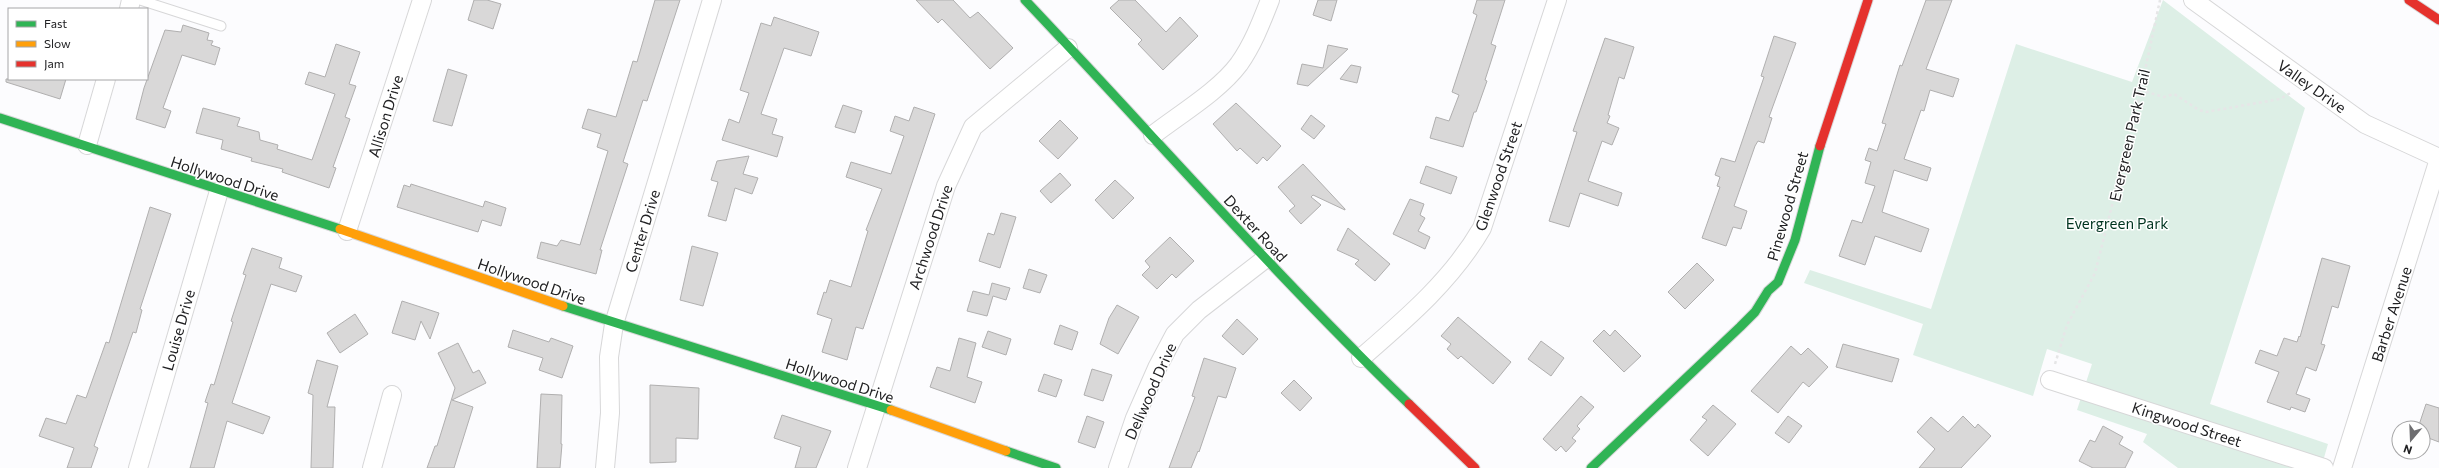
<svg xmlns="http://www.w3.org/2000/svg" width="2439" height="468" font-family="Commissioner,sans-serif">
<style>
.green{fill:#ddefe6}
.building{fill:#d9d8d8;stroke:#b0afaf}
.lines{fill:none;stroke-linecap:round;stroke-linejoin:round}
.lane-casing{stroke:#d7d7d8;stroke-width:11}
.street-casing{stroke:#d7d7d8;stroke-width:20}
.fast-casing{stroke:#d7d7d8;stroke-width:11}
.slow-casing{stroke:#d7d7d8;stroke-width:11}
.jam-casing{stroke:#d7d7d8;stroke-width:11}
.path{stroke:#e6e6e7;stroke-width:2.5;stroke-dasharray:3 3;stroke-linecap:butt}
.lane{stroke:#fff;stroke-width:9}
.street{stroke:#fff;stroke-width:18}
.fast{stroke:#30b455;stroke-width:9}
.slow{stroke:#ff9f0a;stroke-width:9}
.jam{stroke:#e5322d;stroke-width:9}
.labels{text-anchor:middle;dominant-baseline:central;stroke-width:3;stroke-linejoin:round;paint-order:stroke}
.street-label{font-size:15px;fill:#212123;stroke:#fff}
.park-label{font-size:15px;fill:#003420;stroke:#fff}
</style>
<rect width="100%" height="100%" fill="#fcfcfe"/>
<polygon class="green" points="2163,0 2305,108 2210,404 2328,444 2321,468 2178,468 2143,442 2147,434 2077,410 2092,364 2047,349 2033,396 1913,355 1923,324 1804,283 1810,270 1931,309 2016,44 2132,82"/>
<g class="building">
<polygon points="474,0 487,0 501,4 493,29 468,20"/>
<polygon points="655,0 680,0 647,101 643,100 623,162 628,164 600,250 602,250 596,274 537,258 541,242 557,246 561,240 580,245 608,151 597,147 601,134 582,128 588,109 616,117 633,61 637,62"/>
<polygon points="916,0 953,0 970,18 978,12 1013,48 990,69 942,19 938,23"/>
<polygon points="1119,0 1135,0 1166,32 1180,17 1198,36 1163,70 1138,44 1142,40 1110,8"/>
<polygon points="1318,0 1337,0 1331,21 1313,15"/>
<polygon points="1477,0 1505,0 1491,44 1496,46 1485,80 1487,81 1476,112 1474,112 1463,147 1430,138 1436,117 1449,121 1459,95 1452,92 1477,15 1473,13"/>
<polygon points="1926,0 1952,0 1926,69 1959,79 1953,97 1930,90 1924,111 1921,110 1904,159 1931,168 1927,181 1894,170 1882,212 1929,229 1921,252 1875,236 1865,265 1839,256 1852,220 1862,223 1875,186 1865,183 1871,162 1865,160 1869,148 1877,151 1886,124 1882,123 1900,65 1902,66"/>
<polygon points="774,17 819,32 811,56 784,48 761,114 777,119 772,134 783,137 777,157 722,140 729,119 739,123 749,93 740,90 761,23 771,26"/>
<polygon points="183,25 209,33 207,40 213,41 211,45 220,48 215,65 182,55 163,108 171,111 165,128 136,119 144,88 165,30 181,32"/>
<polygon points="1774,36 1796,43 1769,117 1772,118 1764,143 1758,141 1755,146 1734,206 1747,211 1741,229 1733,227 1726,246 1702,238 1720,187 1717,186 1720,177 1715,175 1721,158 1735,162 1764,77 1761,76"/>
<polygon points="1605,38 1634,47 1624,79 1619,77 1608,115 1610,116 1607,123 1619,128 1612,145 1602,141 1588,181 1622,193 1618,206 1580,193 1569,227 1549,221 1577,132 1573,131"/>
<polygon points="336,44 360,52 349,84 356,86 345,117 350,119 333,167 336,168 329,188 282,172 283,169 251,161 252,158 221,149 223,140 196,133 203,108 240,118 237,126 259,132 260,140 278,145 277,149 312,160 335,94 305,84 309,72 325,77"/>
<polygon points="1328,45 1348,49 1308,86 1297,84 1302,64 1323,68"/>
<polygon points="1351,65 1361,67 1357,83 1340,79"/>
<polygon points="448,69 467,75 452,126 433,121"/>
<polygon points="6,79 66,79 60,99 6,82"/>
<polygon points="1236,103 1281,146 1267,161 1263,157 1257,164 1240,148 1237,151 1213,124"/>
<polygon points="843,105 862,111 855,133 835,127"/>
<polygon points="914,107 935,114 863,329 856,327 847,360 822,352 832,319 817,314 824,292 826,293 830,280 851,287 868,231 866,230 882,189 846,177 851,162 891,174 904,136 890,131 895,116 909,121"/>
<polygon points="1311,115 1325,126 1314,139 1301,129"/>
<polygon points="1060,120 1078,138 1058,159 1039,141"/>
<polygon points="749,156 743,174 758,178 752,194 735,188 726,221 708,216 718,182 711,180 717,161"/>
<polygon points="1303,164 1345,209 1345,210 1313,195 1311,197 1321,205 1301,224 1289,211 1295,206 1278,187"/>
<polygon points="1426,166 1457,177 1451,194 1420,183"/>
<polygon points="1060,173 1071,185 1051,203 1040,191"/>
<polygon points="1115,180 1134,198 1113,219 1095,200"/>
<polygon points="411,184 483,207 485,201 506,208 501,226 482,220 478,232 397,207 404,185 410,187"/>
<polygon points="1410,199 1424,204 1420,215 1425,218 1418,231 1430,237 1425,249 1393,234"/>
<polygon points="150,207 171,214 140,309 142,310 136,333 133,332 94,446 98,448 91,468 67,468 74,448 39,436 46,418 66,424 77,395 86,398 106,342 109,343"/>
<polygon points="1001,213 1016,217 1000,268 979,261 988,233 994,235"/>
<polygon points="1348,228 1390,264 1375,281 1355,264 1359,260 1337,250"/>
<polygon points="1170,237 1194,261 1176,278 1172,274 1157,289 1142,275 1150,267 1145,261"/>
<polygon points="692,246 718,253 703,306 680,300"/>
<polygon points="252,248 282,258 279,268 302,276 296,292 271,284 232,403 270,417 263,434 227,421 214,468 190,468 208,403 205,402 211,384 214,385 233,322 231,321 246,275 243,274"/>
<polygon points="2322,258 2350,266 2338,308 2332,306 2321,344 2325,345 2316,371 2306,367 2296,394 2310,399 2305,412 2291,407 2290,410 2267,402 2279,372 2255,363 2260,350 2277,356 2284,338 2297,342 2299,336 2300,337"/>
<polygon points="1697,263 1714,280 1685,309 1668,292"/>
<polygon points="1029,269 1047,275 1040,293 1023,288"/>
<polygon points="992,283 1010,288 1006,300 993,296 987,316 967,311 973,291 989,295"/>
<polygon points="402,301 439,313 430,339 421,321 415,340 392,333"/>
<polygon points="1117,305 1139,317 1118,354 1100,344 1109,318"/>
<polygon points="355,314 368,334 340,353 327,333"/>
<polygon points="1458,317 1511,362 1493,384 1461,356 1458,359 1447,349 1451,344 1441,336"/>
<polygon points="1237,319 1258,339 1243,355 1222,336"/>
<polygon points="1060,325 1078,332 1072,350 1054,344"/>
<polygon points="513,330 549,342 551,338 573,346 562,378 539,370 543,358 508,347"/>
<polygon points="1604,330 1610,336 1615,330 1641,356 1624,372 1593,341"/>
<polygon points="988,331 1011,339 1006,355 982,347"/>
<polygon points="959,338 976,343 967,377 982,382 975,403 930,387 937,367 950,371"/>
<polygon points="1541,341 1564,358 1551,376 1528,359"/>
<polygon points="458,343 473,373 479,370 486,383 452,400 473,407 454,468 427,468 435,446 437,446 455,388 438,353"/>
<polygon points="1843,344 1899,359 1892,382 1836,367"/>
<polygon points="1791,346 1801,355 1808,348 1828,367 1809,387 1803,382 1778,413 1751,391"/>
<polygon points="1204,358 1236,368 1226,398 1218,396 1199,452 1198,451 1191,468 1169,468 1195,397 1192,396"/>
<polygon points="317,360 338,366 327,407 335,407 333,468 311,468 313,395 308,393"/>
<polygon points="1092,369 1112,375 1103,401 1084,395"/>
<polygon points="1044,374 1062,380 1056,397 1038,391"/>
<polygon points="1294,380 1312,398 1300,411 1281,393"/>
<polygon points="650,385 699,388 698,439 676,438 676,462 650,463"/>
<polygon points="541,394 562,395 561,444 562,444 560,468 537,468"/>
<polygon points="1581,396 1594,407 1577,426 1580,429 1572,438 1576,441 1566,452 1561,446 1556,451 1543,439"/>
<polygon points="2426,404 2439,408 2439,442 2423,436 2423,428 2418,428"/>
<polygon points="1713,405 1736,424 1708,456 1690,440 1707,420 1702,417"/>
<polygon points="782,415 831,431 816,468 795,468 801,447 774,438"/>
<polygon points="1087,416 1104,422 1095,448 1078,442"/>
<polygon points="1788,416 1802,426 1789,443 1775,433"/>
<polygon points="1963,416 1975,428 1978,424 1991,436 1961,468 1919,468 1935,449 1917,432 1931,417 1948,432"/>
<polygon points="2103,426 2123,437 2119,444 2133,452 2125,468 2093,468 2079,461 2090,440 2095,442"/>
</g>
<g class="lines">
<defs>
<polyline id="lane" points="140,0 221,26"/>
<g id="street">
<polyline points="2193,0 2365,124 2439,158"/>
<polyline points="129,9 131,0"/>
<path d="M1153 135C1180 114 1219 91 1239 64 1253 44 1261 23 1270 0"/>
<polyline points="87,145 106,79"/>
<polyline points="347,231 422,0"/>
<path d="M1361 358C1406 319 1452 280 1482 228L1557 0"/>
<polyline points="2050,380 2324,468"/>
<polyline points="138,468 219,191"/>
<polyline points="372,468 392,395"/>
<polyline points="605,468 610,413 609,357 614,324 712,0"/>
<polyline points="857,468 946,186 973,127 1068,48"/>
<polyline points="1118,468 1135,418 1157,368 1175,334 1199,310 1265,259"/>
<polyline points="2342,468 2439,159"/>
</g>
<g id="fast">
<path d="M1025 0C1153 135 1275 275 1409 404"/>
<polyline points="0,118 340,229"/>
<polyline points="563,306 891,410"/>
<polyline points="1006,451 1056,468"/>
<polyline points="1591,468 1740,327 1755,312 1768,291 1778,282 1795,240 1820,146"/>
</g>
<g id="slow">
<polyline points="340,229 563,306"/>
<polyline points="891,410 1006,451"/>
</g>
<g id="jam">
<polyline points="2409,0 2439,20"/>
<polyline points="1820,146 1868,0"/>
<polyline points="1409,404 1475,468"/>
</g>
</defs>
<use href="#lane" class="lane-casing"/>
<use href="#street" class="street-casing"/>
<use href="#fast" class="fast-casing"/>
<use href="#slow" class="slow-casing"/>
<use href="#jam" class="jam-casing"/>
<g class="path">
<polyline points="2140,90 2164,97 2174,94 2199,110 2206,112 2280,99 2292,92"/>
<polyline points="2055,364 2067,325 2095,273 2140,94 2160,0"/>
</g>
<use href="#lane" class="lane"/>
<use href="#street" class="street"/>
<use href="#fast" class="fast"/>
<use href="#slow" class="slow"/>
<use href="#jam" class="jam"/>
</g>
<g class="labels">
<g class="street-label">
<text transform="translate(2312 86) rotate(35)">Valley Drive</text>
<text transform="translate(385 116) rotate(-73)">Allison Drive</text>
<text transform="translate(2129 135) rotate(-77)">Evergreen Park Trail</text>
<text transform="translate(1498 176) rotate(-71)">Glenwood Street</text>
<text transform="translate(225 178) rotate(18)">Hollywood Drive</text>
<text transform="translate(1787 206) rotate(-74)">Pinewood Street</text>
<text transform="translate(1256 228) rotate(47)">Dexter Road</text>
<text transform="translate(642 231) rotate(-73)">Center Drive</text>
<text transform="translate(930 237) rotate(-72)">Archwood Drive</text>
<text transform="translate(532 281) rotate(19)">Hollywood Drive</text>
<text transform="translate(2391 314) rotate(-72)">Barber Avenue</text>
<text transform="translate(178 330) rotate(-74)">Louise Drive</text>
<text transform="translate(840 380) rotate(18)">Hollywood Drive</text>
<text transform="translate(1150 391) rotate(-66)">Dellwood Drive</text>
<text transform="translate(2187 424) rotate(18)">Kingwood Street</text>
</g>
<g class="park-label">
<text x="2117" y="223">Evergreen Park</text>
</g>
</g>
<rect x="8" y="8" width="140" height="72" fill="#ffffff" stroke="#a6a6a7"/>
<rect x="16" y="21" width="20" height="6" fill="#30b455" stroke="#a6a6a7"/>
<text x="44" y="28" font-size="12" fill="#212123">Fast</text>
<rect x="16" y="41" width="20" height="6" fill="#ff9f0a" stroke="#a6a6a7"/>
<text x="44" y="48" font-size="12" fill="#212123">Slow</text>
<rect x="16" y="61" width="20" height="6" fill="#e5322d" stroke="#a6a6a7"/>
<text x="44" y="68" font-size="12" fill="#212123">Jam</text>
<g transform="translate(2411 440) rotate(199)"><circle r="19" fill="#ffffff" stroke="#a6a6a7"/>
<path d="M0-3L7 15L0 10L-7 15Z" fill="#6e6e70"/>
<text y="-6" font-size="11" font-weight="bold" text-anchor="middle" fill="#212123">N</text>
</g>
</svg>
